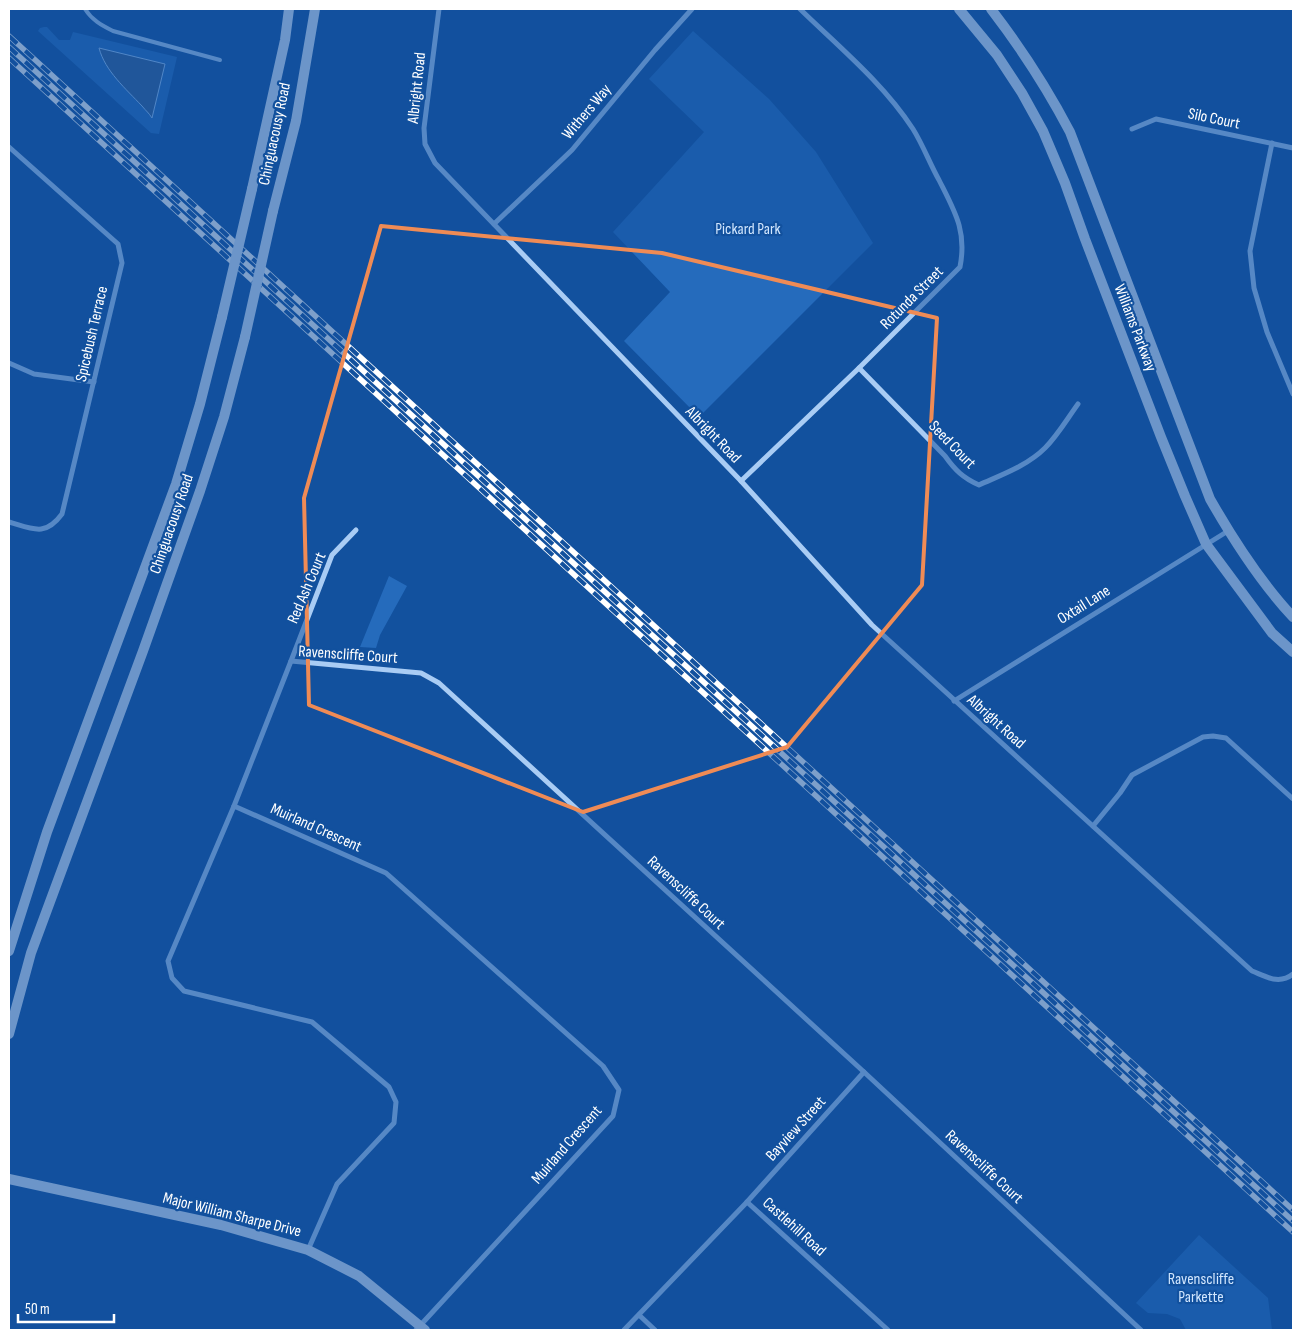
<svg xmlns="http://www.w3.org/2000/svg" width="1302" height="1339" font-family="'Sofia Sans Condensed',sans-serif">
<style>
.green{fill:#256bbc}
.water{fill:#315e96;stroke:#9bc7f7}
.lines{fill:none;stroke-linecap:round;stroke-linejoin:round}
.lane{stroke:#a9ccf4;stroke-width:4}
.street{stroke:#a9ccf4;stroke-width:5}
.secondary{stroke:#d9e9fd;stroke-width:10}
.rail-casing{stroke:#fff;stroke-width:5.5}
.rail{stroke:#12519e;stroke-width:4;stroke-dasharray:11;stroke-linecap:butt}
.secondary-bridge{stroke:#d9e9fd;stroke-width:10}
.marked{fill:none;stroke:#ef8b55;stroke-width:4;stroke-linejoin:round}
.labels{text-anchor:middle;dominant-baseline:central;stroke-width:4.5;stroke-linejoin:round;paint-order:stroke}
.street-label{font-size:16px;fill:#fff;stroke:#12519e}
.park-label{font-size:16px;fill:#d1e6fe;stroke:#12519e}
</style>
<rect width="100%" height="100%" fill="#12519e"/>
<g class="green">
<polygon points="44,27 47,27 59,40 70,40 73,32 177,57 159,134 151,133 38,31 40,28"/>
<polygon points="693,31 769,99 816,152 873,243 699,417 624,341 670,292 613,232 704,132 649,79"/>
<polygon points="389,576 407,586 380,635 376,648 360,647"/>
<polygon points="1199,1235 1268,1298 1272,1330 1186,1330 1180,1319 1167,1314 1148,1313 1136,1303"/>
</g>
<path class="water" d="M99 48 165 64 152 118C149 113 146 111 142 106 126 89 105 71 99 48Z"/>
<g class="lines">
<path class="lane" d="M85 9C92 20 101 25 113 31L220 60"/>
<g class="street">
<path d="M439 9 424 128 425 144 435 163 741 481 872 625 1252 971C1267 977 1279 985 1293 974"/>
<polyline points="1132,129 1156,119 1293,148"/>
<polyline points="1272,143 1250,251 1254,288 1267,332 1293,394"/>
<path d="M9 147 118 244 122 263 62 514C45 537 33 529 9 522"/>
<polyline points="494,224 572,150 655,50 692,9"/>
<polyline points="9,363 34,374 94,382"/>
<path d="M859 368 945 456C955 470 963 478 979 485 1001 475 1027 466 1045 448 1058 435 1067 419 1078 404"/>
<path d="M741 481 859 368 960 267C967 231 955 212 939 180 930 164 923 145 913 129 883 83 839 47 800 9"/>
<polyline points="291,661 332,555 356,530"/>
<polyline points="954,701 1228,531"/>
<polyline points="234,806 291,661 421,673 439,683 864,1072 1141,1330"/>
<polyline points="1093,826 1120,793 1132,775 1203,737 1213,736 1226,738 1293,799"/>
<polyline points="747,1202 864,1072"/>
<polyline points="308,1250 337,1184 394,1123 396,1102 389,1087 312,1022 184,991 172,978 168,961 234,806 386,873 603,1066 619,1090 613,1116 416,1330"/>
<polyline points="639,1315 655,1330"/>
<polyline points="624,1330 747,1202 888,1330"/>
</g>
<g class="secondary">
<polyline points="959,9 997,55 1022,93 1043,131 1065,183 1085,239 1161,437 1185,496 1206,544 1272,633 1293,652"/>
<path d="M991 9C1021 48 1047 88 1070 132L1210 499C1234 541 1260 582 1293 617"/>
<polyline points="252,189 285,40 289,9"/>
<polyline points="273,211 296,121 315,9"/>
<polyline points="9,951 47,832 176,484 200,404 222,317"/>
<polyline points="9,1034 31,953 143,651 200,491 224,417 245,337"/>
<polyline points="9,1179 221,1225 308,1250 359,1276 425,1330"/>
</g>
<defs>
<g id="rail">
<polyline points="9,36 1293,1210"/>
<polyline points="9,47 1293,1221"/>
<polyline points="9,58 1293,1232"/>
</g>
</defs>
<use href="#rail" class="rail-casing"/>
<use href="#rail" class="rail"/>
<g class="secondary-bridge">
<polyline points="222,317 252,189"/>
<polyline points="245,337 273,211"/>
</g>
</g>
<path d="M0 0H1302V1339H0ZM381 226 662 253 937 318 922 585 787 747 583 812 309 705 304 498Z" fill="#12519e" fill-opacity=".55" fill-rule="evenodd"/>
<path class="marked" d="M381 226 662 253 937 318 922 585 787 747 583 812 309 705 304 498Z"/>
<g class="labels">
<g class="street-label">
<text transform="translate(417 88) rotate(-84)">Albright Road</text>
<text transform="translate(587 112) rotate(-50)">Withers Way</text>
<text transform="translate(1214 119) rotate(12)">Silo Court</text>
<text transform="translate(275 134) rotate(-78)">Chinguacousy Road</text>
<text transform="translate(912 298) rotate(-45)">Rotunda Street</text>
<text transform="translate(1135 328) rotate(69)">Williams Parkway</text>
<text transform="translate(92 334) rotate(-77)">Spicebush Terrace</text>
<text transform="translate(713 435) rotate(46)">Albright Road</text>
<text transform="translate(952 445) rotate(46)">Seed Court</text>
<text transform="translate(172 524) rotate(-71)">Chinguacousy Road</text>
<text transform="translate(307 588) rotate(-67)">Red Ash Court</text>
<text transform="translate(1084 605) rotate(-32)">Oxtail Lane</text>
<text transform="translate(348 655) rotate(4)">Ravenscliffe Court</text>
<text transform="translate(996 722) rotate(42)">Albright Road</text>
<text transform="translate(316 828) rotate(24)">Muirland Crescent</text>
<text transform="translate(686 893) rotate(43)">Ravenscliffe Court</text>
<text transform="translate(796 1129) rotate(-48)">Bayview Street</text>
<text transform="translate(567 1145) rotate(-49)">Muirland Crescent</text>
<text transform="translate(984 1167) rotate(43)">Ravenscliffe Court</text>
<text transform="translate(232 1215) rotate(14)">Major William Sharpe Drive</text>
<text transform="translate(794 1227) rotate(42)">Castlehill Road</text>
</g>
<g class="park-label">
<text x="748" y="229">Pickard Park</text>
<text x="1201" y="1279">Ravenscliffe<tspan x="1201" dy="18">Parkette</tspan></text>
</g>
</g>
<rect width="1302" height="1339" fill="none" stroke="#ffffff" stroke-width="20"/>
<path d="M18 1314v8h96v-8" fill="none" stroke="#ffffff" stroke-width="2.5"/>
<text x="25" y="1314" font-size="15" fill="#ffffff" stroke="#12519e" stroke-width="4" paint-order="stroke">50 m</text>
</svg>
